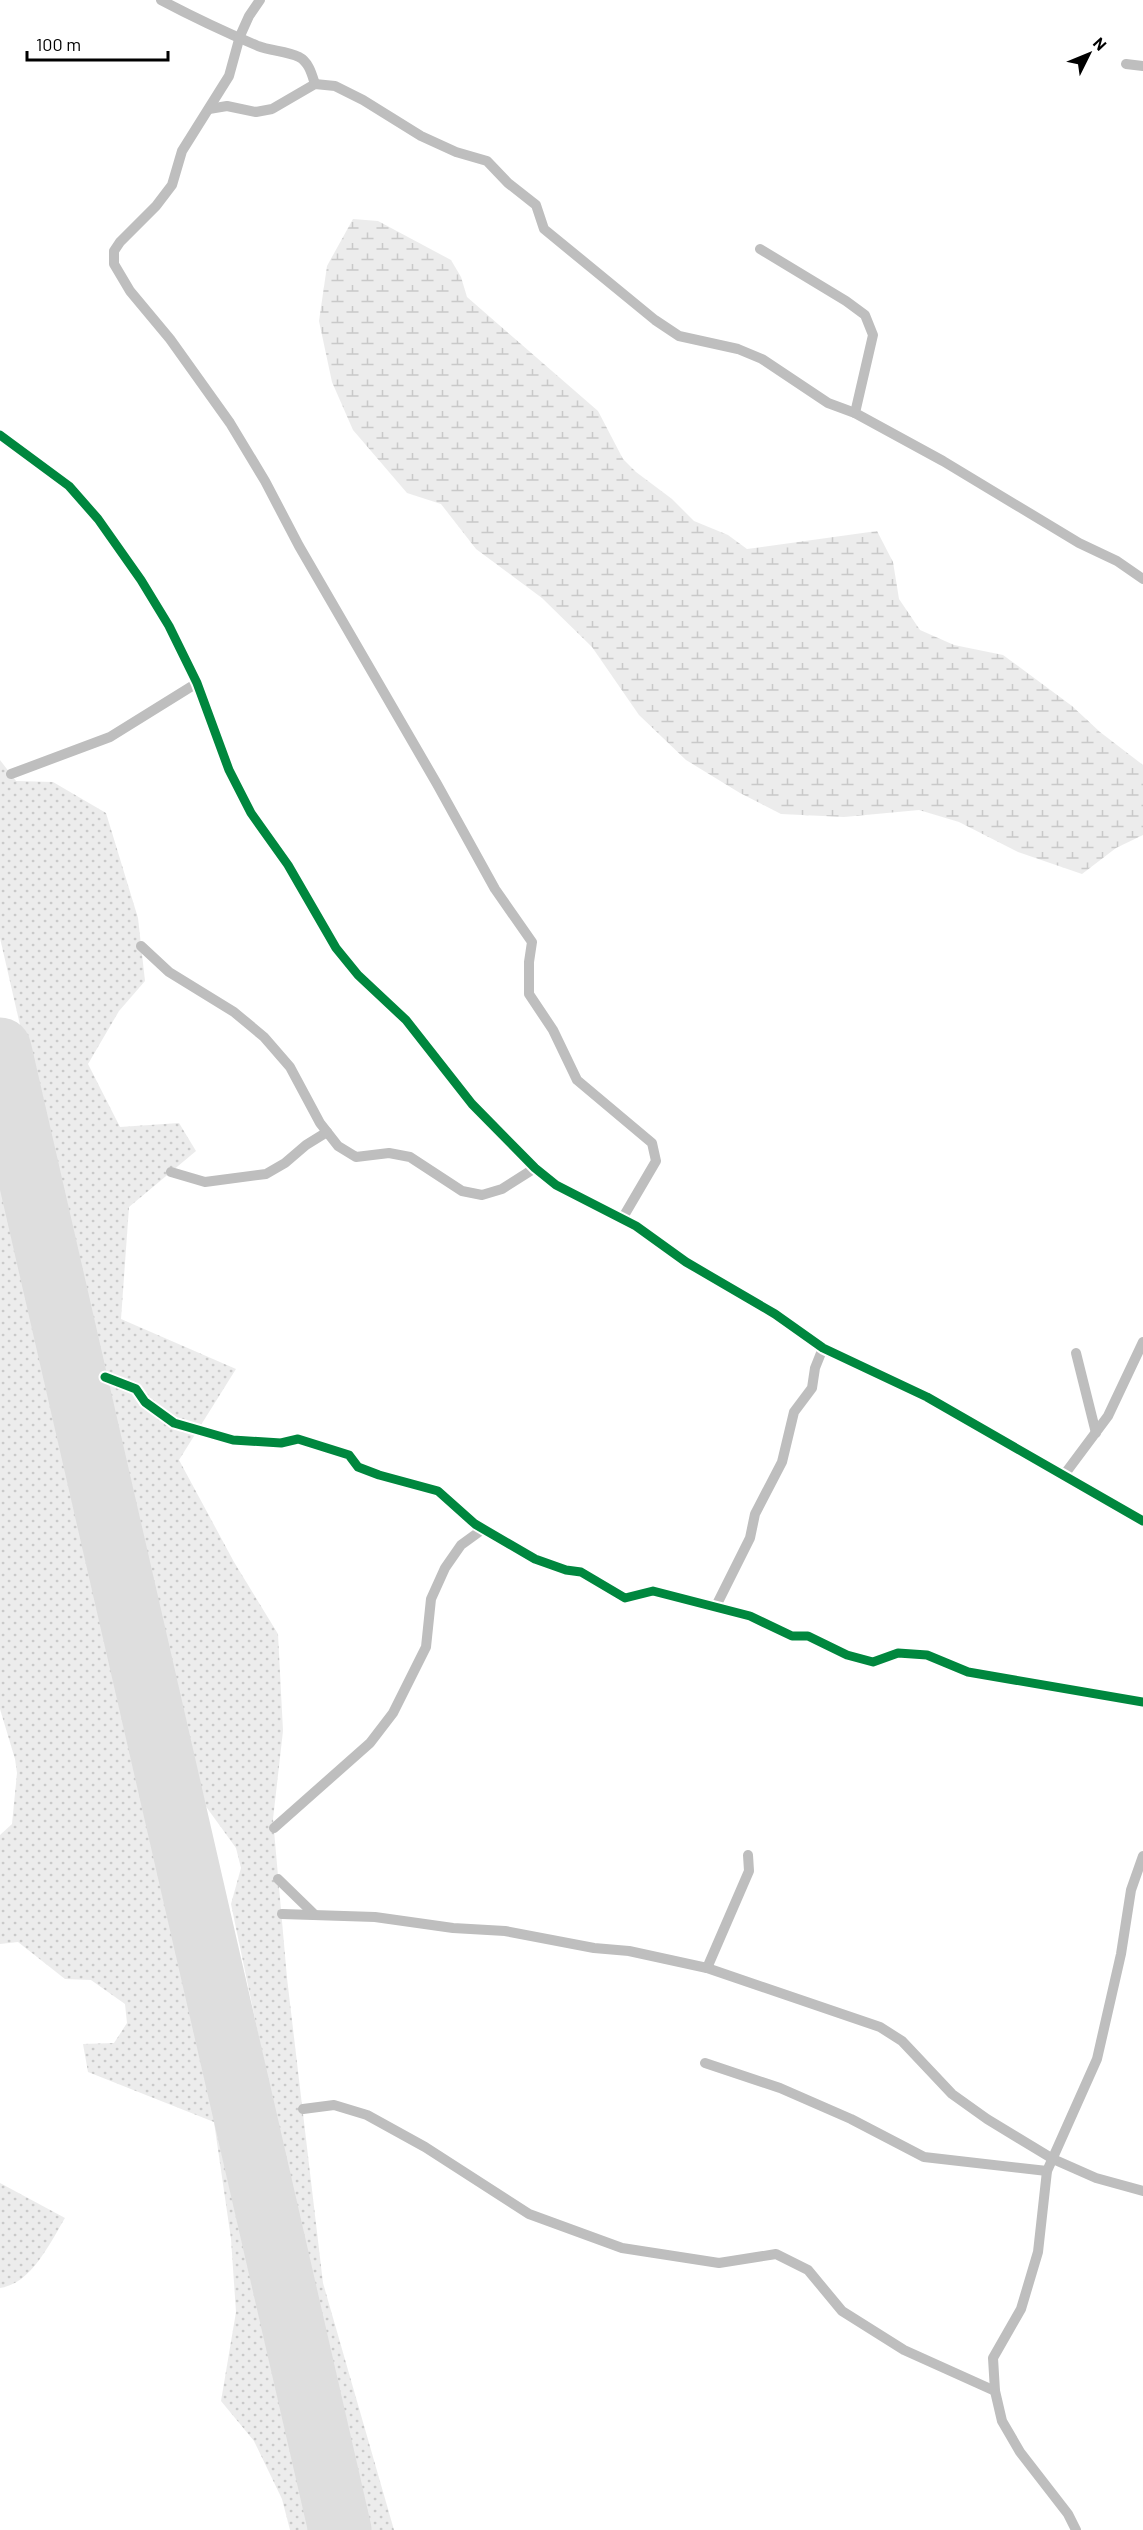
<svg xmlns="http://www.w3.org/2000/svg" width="1143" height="2530" font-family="Barlow,sans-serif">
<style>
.grass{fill:url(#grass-dots)}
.wetland{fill:url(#wetland-marsh)}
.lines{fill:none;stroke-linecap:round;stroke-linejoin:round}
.runway{stroke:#dedede;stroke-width:63}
.street{stroke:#bebebe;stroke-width:10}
.cycleway-casing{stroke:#fff;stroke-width:13}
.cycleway{stroke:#00873e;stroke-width:9}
</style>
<defs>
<pattern id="grass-dots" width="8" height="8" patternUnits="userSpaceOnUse" patternTransform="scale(1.5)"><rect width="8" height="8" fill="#ececec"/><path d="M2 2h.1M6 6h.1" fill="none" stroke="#c9c9c9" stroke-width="1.8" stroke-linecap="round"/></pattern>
<pattern id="wetland-marsh" width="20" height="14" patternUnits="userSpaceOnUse" patternTransform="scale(1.5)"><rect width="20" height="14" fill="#ececec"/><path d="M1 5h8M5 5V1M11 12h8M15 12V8" fill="none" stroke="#c9c9c9"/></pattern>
</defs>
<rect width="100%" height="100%" fill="#fff"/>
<g class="grass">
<polygon points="0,760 16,781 53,782 106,813 138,918 145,981 119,1011 88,1064 120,1127 179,1123 196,1151 129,1207 121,1319 236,1369 179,1460 234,1562 278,1634 283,1731 273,1819 287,1978 323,2283 394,2530 366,2530 320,2330 231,1904 241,1868 236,1848 202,1801 192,1773 0,938"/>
<polygon points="0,1099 84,1476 187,1920 250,2226 319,2530 290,2530 282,2499 254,2441 221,2401 236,2312 231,2239 214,2122 88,2072 83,2044 114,2043 127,2023 125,2004 91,1980 65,1979 18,1942 0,1944 0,1835 12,1824 17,1773 15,1759 0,1709"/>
<path d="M0 2183 65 2218C50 2243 31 2284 0 2288Z"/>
</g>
<polygon class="wetland" points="353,219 378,221 451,260 461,277 467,297 598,411 623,459 636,472 672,499 694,521 728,535 747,549 877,531 893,562 899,599 920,630 954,645 1003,655 1072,706 1100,732 1143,765 1143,835 1116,848 1082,874 1018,852 959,822 919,810 844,817 781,814 740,793 686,760 639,715 592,647 542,598 476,549 441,504 407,493 353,430 332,382 319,321 327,266"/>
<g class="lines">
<polyline class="runway" points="0,1049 340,2530"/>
<g class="street">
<path d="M161 0C193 17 225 32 258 46 271 51 287 51 299 57 309 62 312 75 315 84"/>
<polyline points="260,0 249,16 240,36 229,76 182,151 172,185 156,206 120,242 114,251 114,264 130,291 170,339 230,423 265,481 299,546 437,784 495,889 532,942 529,962 529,994 553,1030 577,1080 652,1143 656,1161 622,1219"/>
<polyline points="1126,64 1143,66"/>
<polyline points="209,109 227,106 256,112 272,109 315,84 335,86 363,100 421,136 456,152 487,161 508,183 536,205 544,229 655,320 679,336 738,349 762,359 828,403 855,413"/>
<polyline points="760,249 846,301 865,315 873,335 855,413 943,461 1079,543 1117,561 1143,579"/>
<polyline points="0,435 69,486 98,519 141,580 169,626 197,683 229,770 251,813 288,865 336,948 358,975 406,1020 472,1104 535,1168 556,1185 636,1226 686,1262 775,1314 823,1348 927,1397 1143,1521"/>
<polyline points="11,774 110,737 197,683"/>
<polyline points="141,946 169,972 234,1012 264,1037 290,1067 320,1123 338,1146 356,1157 389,1153 410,1157 462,1191 482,1195 502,1189 535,1168"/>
<polyline points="171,1172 205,1182 266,1174 285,1163 306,1145 327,1132"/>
<polyline points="1076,1353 1096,1433"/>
<polyline points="105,1377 136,1389 145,1402 174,1423 233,1440 281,1443 298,1439 349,1455 358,1467 379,1475 438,1491 475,1524 535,1559 566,1570 581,1572 625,1598 653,1591 750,1616 792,1636 808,1636 847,1655 873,1662 898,1653 927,1655 968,1672 1143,1702"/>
<polyline points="1064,1475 1108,1416 1143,1342"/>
<polyline points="715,1608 750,1538 755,1514 782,1462 794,1412 812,1388 815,1368 823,1348"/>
<polyline points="274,1828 370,1743 393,1713 426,1647 431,1599 445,1568 461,1545 483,1529"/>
<polyline points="278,1879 313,1913"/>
<polyline points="282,1914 375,1917 453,1928 505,1931 594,1948 629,1951 707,1968 880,2027 902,2041 952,2094 987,2119 1053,2159 1096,2178 1143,2191"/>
<polyline points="707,1968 749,1871 748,1855"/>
<polyline points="705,2063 780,2088 851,2119 924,2157 1047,2171"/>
<polyline points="303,2109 334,2105 367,2115 425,2147 529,2214 622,2248 719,2263 776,2254 808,2270 842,2311 904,2350 995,2391"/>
<polyline points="1076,2530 1068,2514 1020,2452 1002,2421 995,2391 993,2358 1021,2309 1038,2252 1047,2171 1097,2059 1121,1954 1131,1890 1143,1856"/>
</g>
<defs>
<g id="cycleway">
<polyline points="0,435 69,486 98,519 141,580 169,626 197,683 229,770 251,813 288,865 336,948 358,975 406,1020 472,1104 535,1168 556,1185 636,1226 686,1262 775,1314 823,1348 927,1397 1143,1521"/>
<polyline points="105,1377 136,1389 145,1402 174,1423 233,1440 281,1443 298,1439 349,1455 358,1467 379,1475 438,1491 475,1524 535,1559 566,1570 581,1572 625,1598 653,1591 750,1616 792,1636 808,1636 847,1655 873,1662 898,1653 927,1655 968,1672 1143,1702"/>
</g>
</defs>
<use href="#cycleway" class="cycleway-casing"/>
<use href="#cycleway" class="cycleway"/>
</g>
<g transform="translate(1089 54) rotate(47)" stroke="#ffffff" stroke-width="4.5" paint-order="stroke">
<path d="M0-4.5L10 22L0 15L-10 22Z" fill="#000000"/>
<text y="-9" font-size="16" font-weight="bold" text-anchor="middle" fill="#000000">N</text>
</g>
<path d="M27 51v9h141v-9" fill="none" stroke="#000000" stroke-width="3"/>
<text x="36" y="51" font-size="18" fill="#000000" stroke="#ffffff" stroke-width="4.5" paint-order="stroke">100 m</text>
</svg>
